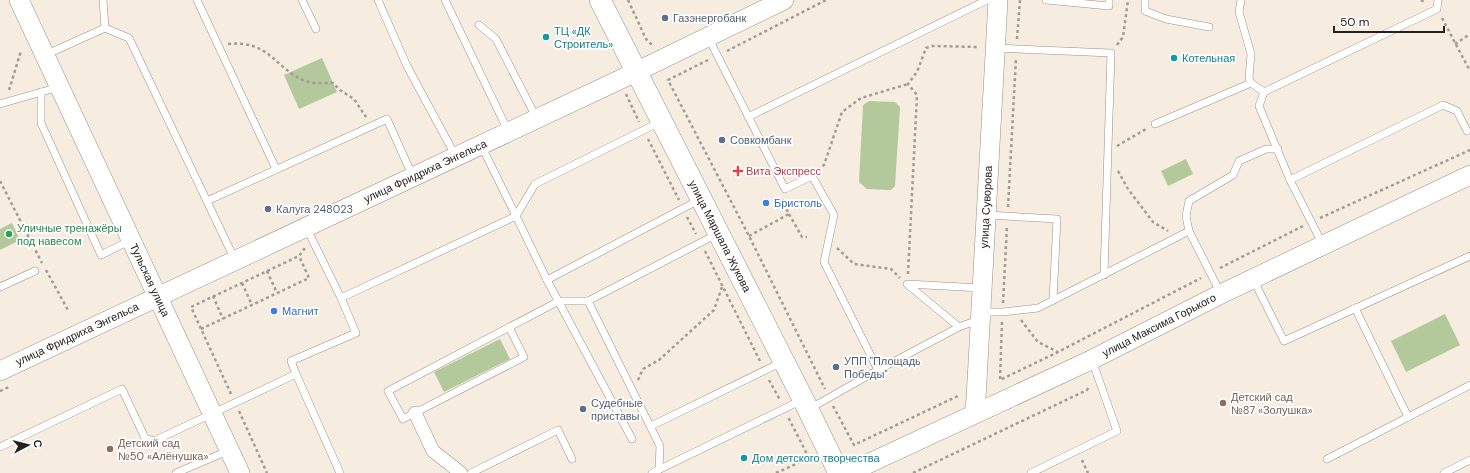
<svg xmlns="http://www.w3.org/2000/svg" width="1470" height="473" font-family="'DM Sans',sans-serif">
<style>
.green{fill:#b3c99c}
.lines{fill:none;stroke-linecap:round;stroke-linejoin:round}
.lane-casing{stroke:#9b9186;stroke-width:8}
.street-casing{stroke:#9b9186;stroke-width:14}
.secondary-casing{stroke:#9b9186;stroke-width:20}
.primary-casing{stroke:#9b9186;stroke-width:22}
.path{stroke:#a49c93;stroke-width:2.5;stroke-dasharray:3 3;stroke-linecap:butt}
.lane{stroke:#fff;stroke-width:7}
.street{stroke:#fff;stroke-width:13}
.secondary{stroke:#fff;stroke-width:19}
.primary{stroke:#fff;stroke-width:21}
.service-dot{fill:#5c6f8a;stroke:#fff;stroke-width:1.5}
.culture-dot{fill:#0f9aa8;stroke:#fff;stroke-width:1.5}
.health-dot{fill:#e0444e;stroke:#fff;stroke-width:1.5}
.shop-dot{fill:#3f7fe0;stroke:#fff;stroke-width:1.5}
.leisure-dot{fill:#2e9e5b;stroke:#fff;stroke-width:1.5}
.education-dot{fill:#8d6e63;stroke:#fff;stroke-width:1.5}
.labels{text-anchor:middle;dominant-baseline:central;stroke-width:3.5;stroke-linejoin:round;paint-order:stroke}
.service-label{font-size:11px;fill:#4e5e75;stroke:#fff;text-anchor:start}
.culture-label{font-size:11px;fill:#0d838f;stroke:#fff;text-anchor:start}
.street-label{font-size:11px;fill:#25211d;stroke:#fff}
.health-label{font-size:11px;fill:#be3a42;stroke:#fff;text-anchor:start}
.shop-label{font-size:11px;fill:#366cbe;stroke:#fff;text-anchor:start}
.leisure-label{font-size:11px;fill:#27864d;stroke:#fff;text-anchor:start}
.education-label{font-size:11px;fill:#785e54;stroke:#fff;text-anchor:start}
</style>
<rect width="100%" height="100%" fill="#f7ece0"/>
<g class="green">
<polygon points="322,58 337,92 299,109 284,75"/>
<polygon points="869,101 895,102 900,107 895,186 891,190 867,189 859,182 863,105"/>
<polygon points="1186,159 1193,174 1168,186 1161,171"/>
<polygon points="12,223 20,240 0,250 0,229"/>
<polygon points="1445,314 1460,345 1406,372 1391,341"/>
<polygon points="500,339 510,359 444,392 434,372"/>
</g>
<g class="lines">
<defs>
<g id="lane">
<polyline points="197,0 276,169"/>
<polyline points="302,0 316,29"/>
<polyline points="378,0 407,66 456,157"/>
<polyline points="445,0 508,131"/>
<polyline points="1046,0 1109,6 1109,0"/>
<polyline points="1145,0 1145,11 1166,19 1209,27"/>
<polyline points="1241,0 1239,12 1251,54 1249,78 1251,83 1264,92 1259,106 1290,180 1323,245"/>
<polyline points="479,25 496,39 537,119"/>
<polyline points="105,28 129,38 235,260"/>
<polyline points="708,37 785,189 812,176 834,215 824,262 878,370 809,409"/>
<polyline points="995,48 1111,53 1104,275"/>
<polyline points="45,55 105,28 103,0"/>
<polyline points="41,92 41,123 101,255 131,240"/>
<polyline points="1264,92 1437,9 1438,0"/>
<polyline points="0,104 59,87"/>
<polyline points="748,117 987,0"/>
<polyline points="1155,124 1251,83"/>
<polyline points="1290,180 1443,105 1457,111 1467,131"/>
<polyline points="207,201 387,119 413,177"/>
<polyline points="987,215 1057,219 1053,300"/>
<polyline points="306,227 341,298 516,216 481,145"/>
<polyline points="1189,231 1186,216 1189,201 1233,175 1239,161 1266,149 1278,149"/>
<polyline points="1253,279 1284,341 1470,256"/>
<polyline points="547,280 699,200"/>
<polyline points="0,287 35,271"/>
<polyline points="588,301 660,446 659,469"/>
<polyline points="1355,308 1408,417"/>
<polyline points="982,312 1003,312 1038,308 1189,231 1221,294"/>
<polyline points="509,327 524,357 403,419 388,391 559,301 588,301 717,234"/>
<polyline points="959,327 907,284 981,288"/>
<polyline points="878,370 959,327 978,320"/>
<polyline points="296,374 291,361 356,333 341,298"/>
<polyline points="651,426 782,362"/>
<polyline points="632,439 547,280 516,216 535,184 660,122"/>
<polyline points="0,447 122,389 145,438 154,441 296,374 340,473"/>
<polyline points="1327,459 1470,385"/>
<polyline points="176,473 230,450"/>
<polyline points="471,473 558,430 572,459"/>
<polyline points="652,473 802,400"/>
<polyline points="1031,473 1117,431 1092,360"/>
<polyline points="1444,473 1470,460"/>
</g>
<polyline id="street" points="415,413 433,451 461,473"/>
<g id="secondary">
<polyline points="19,0 240,473"/>
<polyline points="0,371 615,82 784,0"/>
<polyline points="974,414 976,399 998,0"/>
<polyline points="848,473 1091,360 1221,294 1470,175"/>
</g>
<polyline id="primary" points="600,0 803,399 839,473"/>
</defs>
<use href="#lane" class="lane-casing"/>
<use href="#street" class="street-casing"/>
<use href="#secondary" class="secondary-casing"/>
<use href="#primary" class="primary-casing"/>
<g class="path">
<polyline points="628,0 646,39 653,46"/>
<polyline points="1421,0 1426,3"/>
<polyline points="1442,18 1470,71"/>
<polyline points="1017,39 1020,0"/>
<path d="M228 44C270 40 273 67 305 81 313 84 325 83 333 83L340 90 354 99 366 117"/>
<polyline points="1455,44 1470,34"/>
<polyline points="1117,45 1123,37 1128,0"/>
<polyline points="727,51 826,0"/>
<polyline points="708,60 668,80 749,236 825,389"/>
<polyline points="9,90 21,51"/>
<polyline points="626,94 639,122"/>
<polyline points="648,139 679,200"/>
<polyline points="1117,146 1146,129"/>
<polyline points="818,170 824,165 842,112 861,98 908,84"/>
<polyline points="1118,171 1128,189 1153,222 1168,231"/>
<polyline points="0,181 42,263"/>
<polyline points="1008,207 1016,58"/>
<polyline points="789,214 802,237 807,237"/>
<polyline points="687,217 696,234"/>
<polyline points="1320,218 1470,150"/>
<polyline points="749,236 789,214 782,201 783,199"/>
<polyline points="837,248 854,264 891,269 900,278"/>
<polyline points="705,251 760,361"/>
<polyline points="1220,268 1303,226"/>
<polyline points="46,270 69,312"/>
<polyline points="267,271 277,293"/>
<polyline points="908,274 917,95 908,84 917,72 926,48 932,46 979,47"/>
<polyline points="242,283 252,305"/>
<polyline points="213,296 223,319"/>
<polyline points="1003,303 1007,226"/>
<polyline points="1021,320 1038,342 1058,352"/>
<polyline points="1002,322 1000,380 1058,352 1201,278"/>
<polyline points="201,329 309,278 299,256"/>
<polyline points="638,380 643,369 659,360 714,310 722,287"/>
<polyline points="769,380 780,400"/>
<polyline points="0,391 9,387"/>
<polyline points="231,394 191,307 299,256 305,248"/>
<polyline points="833,406 854,445 960,395"/>
<polyline points="239,411 267,473"/>
<polyline points="1082,460 1088,473"/>
<polyline points="776,473 809,458 788,417"/>
<polyline points="913,473 1087,390 1089,386"/>
</g>
<use href="#lane" class="lane"/>
<use href="#street" class="street"/>
<use href="#secondary" class="secondary"/>
<use href="#primary" class="primary"/>
</g>
<g class="service-dot">
<circle cx="665" cy="18" r="4"/>
<circle cx="722" cy="140" r="4"/>
<circle cx="268" cy="209" r="4"/>
<circle cx="836" cy="367" r="4"/>
<circle cx="583" cy="409" r="4"/>
</g>
<g class="culture-dot">
<circle cx="546" cy="37" r="4"/>
<circle cx="1174" cy="58" r="4"/>
<circle cx="744" cy="458" r="4"/>
</g>
<path class="health-dot" d="M736 165h4v4h4v4h-4v4h-4v-4h-4v-4h4z"/>
<g class="shop-dot">
<circle cx="766" cy="203" r="4"/>
<circle cx="274" cy="311" r="4"/>
</g>
<circle class="leisure-dot" cx="9" cy="234" r="4"/>
<g class="education-dot">
<circle cx="1223" cy="403" r="4"/>
<circle cx="110" cy="449" r="4"/>
</g>
<g class="labels">
<g class="service-label">
<text x="673" y="18">Газэнергобанк</text>
<text x="730" y="140">Совкомбанк</text>
<text x="276" y="209">Калуга 248023</text>
<text x="844" y="361">УПП "Площадь<tspan x="844" dy="13">Победы"</tspan></text>
<text x="591" y="403">Судебные<tspan x="591" dy="13">приставы</tspan></text>
</g>
<g class="culture-label">
<text x="554" y="31">ТЦ «ДК<tspan x="554" dy="13">Строитель»</tspan></text>
<text x="1182" y="58">Котельная</text>
<text x="752" y="458">Дом детского творчества</text>
</g>
<g class="street-label">
<text transform="translate(425 171) rotate(-25)">улица Фридриха Энгельса</text>
<text transform="translate(986 207) rotate(-87)">улица Суворова</text>
<text transform="translate(720 236) rotate(63)">улица Маршала Жукова</text>
<text transform="translate(150 280) rotate(65)">Тульская улица</text>
<text transform="translate(1159 325) rotate(-27)">улица Максима Горького</text>
<text transform="translate(77 334) rotate(-25)">улица Фридриха Энгельса</text>
</g>
<g class="health-label">
<text x="746" y="171">Вита Экспресс</text>
</g>
<g class="shop-label">
<text x="774" y="203">Бристоль</text>
<text x="282" y="311">Магнит</text>
</g>
<g class="leisure-label">
<text x="17" y="228">Уличные тренажёры<tspan x="17" dy="13">под навесом</tspan></text>
</g>
<g class="education-label">
<text x="1231" y="397">Детский сад<tspan x="1231" dy="13">№87 «Золушка»</tspan></text>
<text x="118" y="443">Детский сад<tspan x="118" dy="13">№50 «Алёнушка»</tspan></text>
</g>
</g>
<g transform="translate(28 445) rotate(83)" stroke="#ffffff" stroke-width="3" paint-order="stroke">
<path d="M0-3L7 15L0 10L-7 15Z" fill="#25211d"/>
<text y="-6" font-size="11" font-weight="bold" text-anchor="middle" fill="#25211d">С</text>
</g>
<path d="M1334 26v6h110v-6" fill="none" stroke="#25211d" stroke-width="2"/>
<text x="1340" y="26" font-size="12" fill="#25211d" stroke="#ffffff" stroke-width="3" paint-order="stroke">50 m</text>
</svg>
